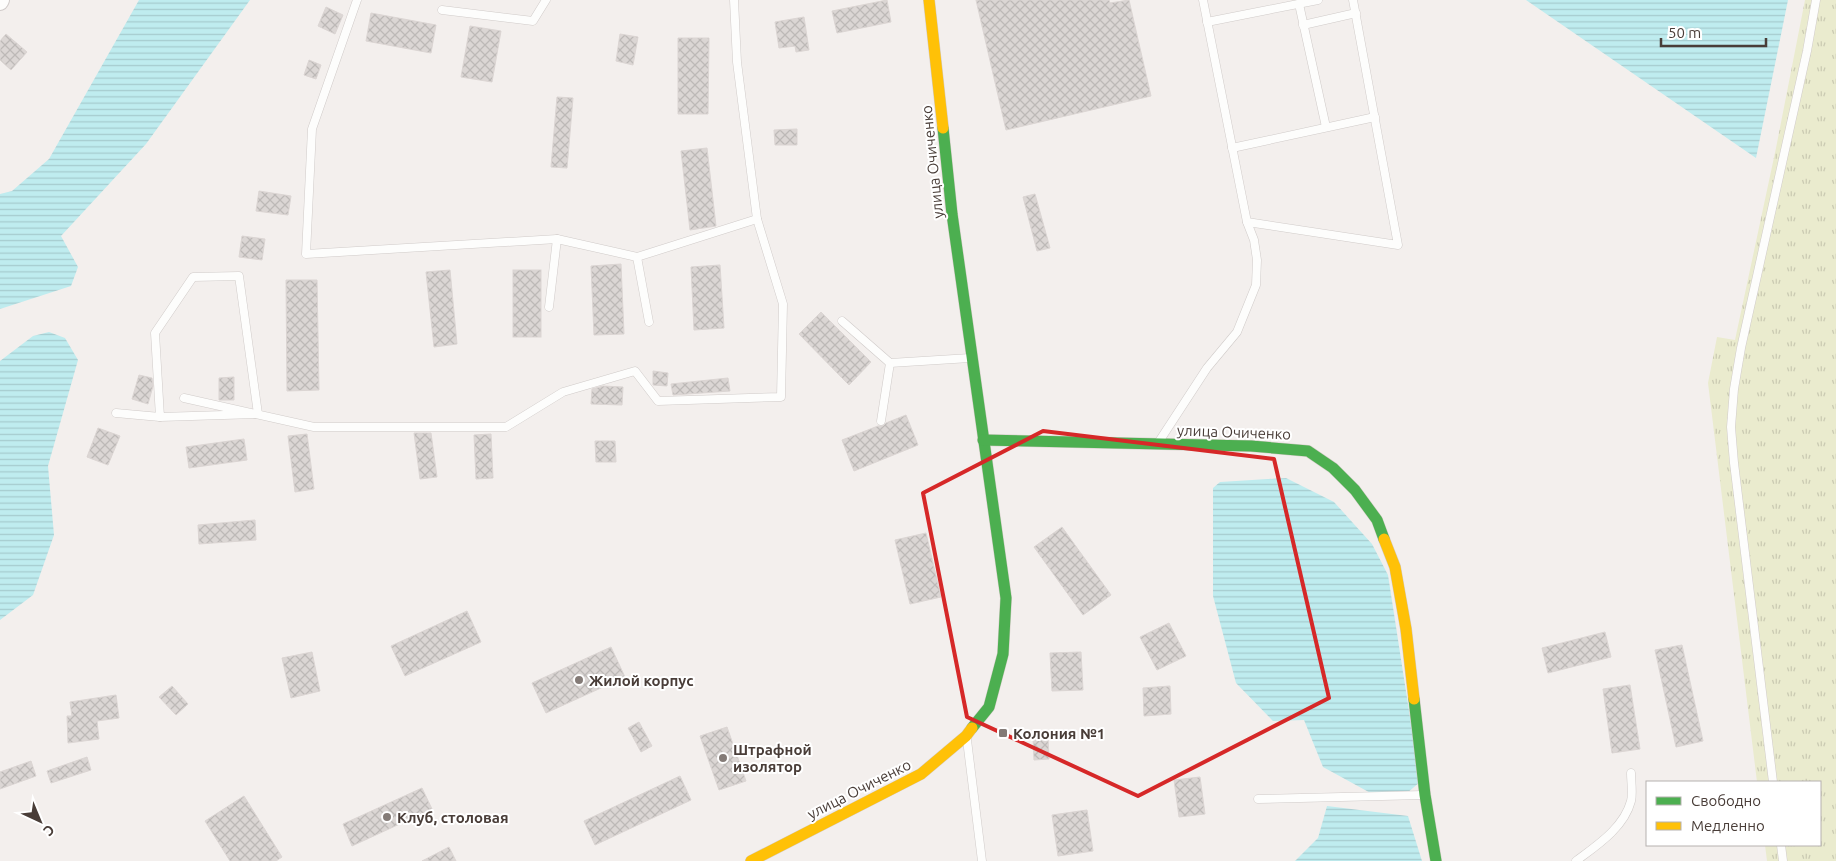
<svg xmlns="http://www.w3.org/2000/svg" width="1836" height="861" font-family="Ubuntu,sans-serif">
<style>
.grass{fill:url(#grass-tufts)}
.water{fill:url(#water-rules)}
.building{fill:url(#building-cross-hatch);stroke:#dbd5d3}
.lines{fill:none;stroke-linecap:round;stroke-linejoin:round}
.lane-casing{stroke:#d0cbc9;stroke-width:9}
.street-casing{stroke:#d0cbc9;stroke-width:18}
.fast-casing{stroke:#d3cbc6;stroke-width:12}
.slow-casing{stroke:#d3cbc6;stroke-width:12}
.lane{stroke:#fdfdfc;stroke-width:8}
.street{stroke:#fdfdfc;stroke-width:16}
.fast{stroke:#4caf50;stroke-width:11}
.slow{stroke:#ffc107;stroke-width:11}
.marked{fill:none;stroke:#d62828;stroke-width:4;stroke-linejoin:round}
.poi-dot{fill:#847b77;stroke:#fff;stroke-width:2}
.labels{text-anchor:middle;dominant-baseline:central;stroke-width:4;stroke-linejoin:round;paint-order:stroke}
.street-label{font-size:15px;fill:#493d38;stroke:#fff}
.poi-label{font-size:15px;font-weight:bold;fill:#493d38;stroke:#fff;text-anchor:start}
</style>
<defs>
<pattern id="grass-tufts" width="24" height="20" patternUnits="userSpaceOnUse" patternTransform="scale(1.25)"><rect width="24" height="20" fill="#eaebce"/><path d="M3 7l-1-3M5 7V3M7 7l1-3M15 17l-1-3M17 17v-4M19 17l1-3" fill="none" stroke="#cacab2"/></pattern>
<pattern id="water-rules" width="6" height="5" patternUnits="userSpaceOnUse" patternTransform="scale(1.25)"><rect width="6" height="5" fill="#bfecef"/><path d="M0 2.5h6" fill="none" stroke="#a6cbce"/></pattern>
<pattern id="building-cross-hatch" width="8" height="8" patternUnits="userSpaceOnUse" patternTransform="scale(1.25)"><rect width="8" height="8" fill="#dbd6d4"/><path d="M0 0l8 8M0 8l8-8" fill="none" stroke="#bdb9b7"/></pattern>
</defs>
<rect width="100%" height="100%" fill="#f3efed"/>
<polygon class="grass" points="1805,0 1836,0 1836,861 1767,861 1765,845 1820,845 1820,782 1757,782 1708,383 1717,337 1735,340 1776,148"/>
<g class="water">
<polygon points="139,0 250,0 146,144 61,236 78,267 71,286 0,309 0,194 12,191 49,159"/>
<polygon points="1526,0 1788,0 1756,158"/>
<polygon points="49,332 65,338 78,360 48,466 54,535 33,595 0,620 0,361 33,336"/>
<polygon points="1286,478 1334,502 1372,544 1388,575 1420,782 1407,793 1376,796 1323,767 1304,720 1273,721 1236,683 1213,596 1213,488 1220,482"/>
<polygon points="1327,806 1408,816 1422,861 1295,861 1318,838"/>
</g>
<g class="building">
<polygon points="887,0 891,22 837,33 832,11"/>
<polygon points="976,0 1109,0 1110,3 1129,0 1151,96 1006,130"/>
<polygon points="326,7 343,15 335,34 318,26"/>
<polygon points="371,13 436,25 431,53 366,41"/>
<polygon points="804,17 809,50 796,52 795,46 779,48 775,22"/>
<polygon points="470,26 501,31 492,82 461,77"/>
<polygon points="6,34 27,52 11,70 0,60 0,41"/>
<polygon points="620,34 638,37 633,65 616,61"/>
<polygon points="678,38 709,38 708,114 678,114"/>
<polygon points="309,60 321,65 316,79 304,75"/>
<polygon points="557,97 573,98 567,168 551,167"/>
<polygon points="797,129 797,145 775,145 774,130"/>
<polygon points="707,148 716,226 690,230 681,151"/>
<polygon points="259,191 291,196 288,215 256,211"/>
<polygon points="1035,194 1050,248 1037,251 1023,197"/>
<polygon points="242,236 265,239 262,260 239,257"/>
<polygon points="621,264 624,334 594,335 591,266"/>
<polygon points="720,265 724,328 694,330 691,267"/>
<polygon points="450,270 457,344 434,347 426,272"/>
<rect x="513" y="270" width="28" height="67"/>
<polygon points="286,280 317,280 319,390 287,391"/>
<polygon points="821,312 871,362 849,385 799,334"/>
<polygon points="653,371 668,373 667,386 653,385"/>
<polygon points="139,375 152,378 153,386 148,404 132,399"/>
<polygon points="234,377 234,400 219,400 219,378"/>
<polygon points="728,378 730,391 673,395 671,384"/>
<polygon points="603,386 623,387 622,405 591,404 592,389"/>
<polygon points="906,415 918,445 854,471 842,440 878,426 883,426 886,423"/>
<polygon points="98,428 120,436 108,465 87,457"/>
<polygon points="414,433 431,433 437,477 420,479"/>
<polygon points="307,434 314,489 295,492 288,436"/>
<polygon points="491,434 493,478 476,479 474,435"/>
<polygon points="244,439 247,460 189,468 186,447"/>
<polygon points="595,441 615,441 616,462 596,462"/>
<polygon points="255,520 256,540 199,544 198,525"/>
<polygon points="1062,527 1111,595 1083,615 1034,547"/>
<polygon points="926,533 941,597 910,604 895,540"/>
<polygon points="467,611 481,642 405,676 391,646"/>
<polygon points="1169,623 1186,656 1157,670 1140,637"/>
<polygon points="1605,632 1611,657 1548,673 1542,648"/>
<polygon points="1682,645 1703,741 1676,747 1655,650"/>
<polygon points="611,647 625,677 546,713 532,683"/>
<polygon points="312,652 320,691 291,698 282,658"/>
<polygon points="1081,652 1083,690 1052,691 1050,653"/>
<polygon points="1630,685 1640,749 1612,753 1603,689"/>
<polygon points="172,686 188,704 176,715 159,697"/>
<polygon points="1170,686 1171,714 1144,716 1143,688"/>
<polygon points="116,695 119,718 97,721 99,739 68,743 67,716 72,716 70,702"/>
<polygon points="639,722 652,746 641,752 628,728"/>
<polygon points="727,727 746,781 719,790 700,736"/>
<polygon points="1048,737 1049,759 1034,760 1033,738"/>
<polygon points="87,757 91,770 51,783 47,771"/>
<polygon points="31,761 36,776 0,789 0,772"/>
<polygon points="680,776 691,800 595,845 584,821"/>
<polygon points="1200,777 1205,814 1179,817 1174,780"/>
<polygon points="422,788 432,809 352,846 343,824"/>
<polygon points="244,796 282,857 276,861 230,861 205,821"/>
<polygon points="1087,810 1093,851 1058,856 1052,815"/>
<polygon points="449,847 456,861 422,861"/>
</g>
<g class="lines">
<defs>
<g id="lane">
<polyline points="357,0 312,129 306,254 557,239"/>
<polyline points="1203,0 1247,222 1398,245 1353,0"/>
<polyline points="1299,4 1326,127"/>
<polyline points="442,10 533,21 546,0"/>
<polyline points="1207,22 1318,0"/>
<polyline points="1303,25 1356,13"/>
<polyline points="1232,148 1375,117"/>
<polygon points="239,276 258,414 160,417 155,333 193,277"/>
<polyline points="549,307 557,239 637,257"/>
<polyline points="842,321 890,363 970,358"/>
<polyline points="649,322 637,257 757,219"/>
<polyline points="184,398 314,427 506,427 563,392 635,371 658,401 781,397 783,304 757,219 737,62 734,0"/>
<polyline points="116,413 160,417"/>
<polyline points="881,421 890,363"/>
<polyline points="1160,440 1207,368 1237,332 1256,285 1257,260 1254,240 1247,222"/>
<polyline points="967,740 982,861"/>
<polyline points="1773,782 1734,463 1731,427 1734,389 1741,348 1807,51 1816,0"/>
<polyline points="1258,799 1423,795"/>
<polyline points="1781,845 1783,861"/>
<path d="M1576 861C1596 846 1624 828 1631 801 1633 793 1631 782 1631 773"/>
</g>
<polyline id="street" points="0,2 1,0"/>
<g id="fast">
<polyline points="943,128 952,214 1006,598 1003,654 989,707 972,728"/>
<polyline points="983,440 1251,446 1308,451 1333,468 1355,490 1377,520 1384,539"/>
<polyline points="1414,699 1425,795 1436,861"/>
</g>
<g id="slow">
<polyline points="929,0 943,128"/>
<polyline points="1384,539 1395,567 1406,629 1414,699"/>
<polyline points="751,861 921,774 966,736 972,728"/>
</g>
</defs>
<use href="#lane" class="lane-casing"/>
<use href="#street" class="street-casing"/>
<use href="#fast" class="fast-casing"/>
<use href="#slow" class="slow-casing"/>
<use href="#lane" class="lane"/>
<use href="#street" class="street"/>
<use href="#fast" class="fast"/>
<use href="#slow" class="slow"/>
</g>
<path class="marked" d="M1043 431 1274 459 1329 698 1138 796 967 717 923 493Z"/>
<g class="poi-dot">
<circle cx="579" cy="680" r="5"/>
<rect x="998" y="728" width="10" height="10" rx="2.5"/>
<circle cx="723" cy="758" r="5"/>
<circle cx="387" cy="817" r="5"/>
</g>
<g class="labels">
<g class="street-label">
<text transform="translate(932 162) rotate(-96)">улица Очиченко</text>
<text transform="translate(1234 432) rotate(2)">улица Очиченко</text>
<text transform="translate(859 789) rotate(-27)">улица Очиченко</text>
</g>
<g class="poi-label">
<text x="589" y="680">Жилой корпус</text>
<text x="1013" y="733">Колония №1</text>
<text x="733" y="749">Штрафной<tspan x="733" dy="17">изолятор</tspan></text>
<text x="397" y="817">Клуб, столовая</text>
</g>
</g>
<rect x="1646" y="781" width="175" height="65" fill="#ffffff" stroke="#b6b1af"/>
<rect x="1656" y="797" width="25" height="8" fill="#4caf50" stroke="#b6b1af"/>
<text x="1691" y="806" font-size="15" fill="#493d38">Свободно</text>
<rect x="1656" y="822" width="25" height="8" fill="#ffc107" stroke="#b6b1af"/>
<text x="1691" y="831" font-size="15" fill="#493d38">Медленно</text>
<g transform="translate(40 821) rotate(136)" stroke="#ffffff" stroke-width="4" paint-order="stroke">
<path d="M0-4L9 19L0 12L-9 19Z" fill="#493d38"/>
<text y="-8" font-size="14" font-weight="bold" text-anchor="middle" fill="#493d38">С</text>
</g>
<path d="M1661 38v8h105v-8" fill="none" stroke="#493d38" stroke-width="2.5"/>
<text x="1668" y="38" font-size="15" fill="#493d38" stroke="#ffffff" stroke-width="4" paint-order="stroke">50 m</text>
</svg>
